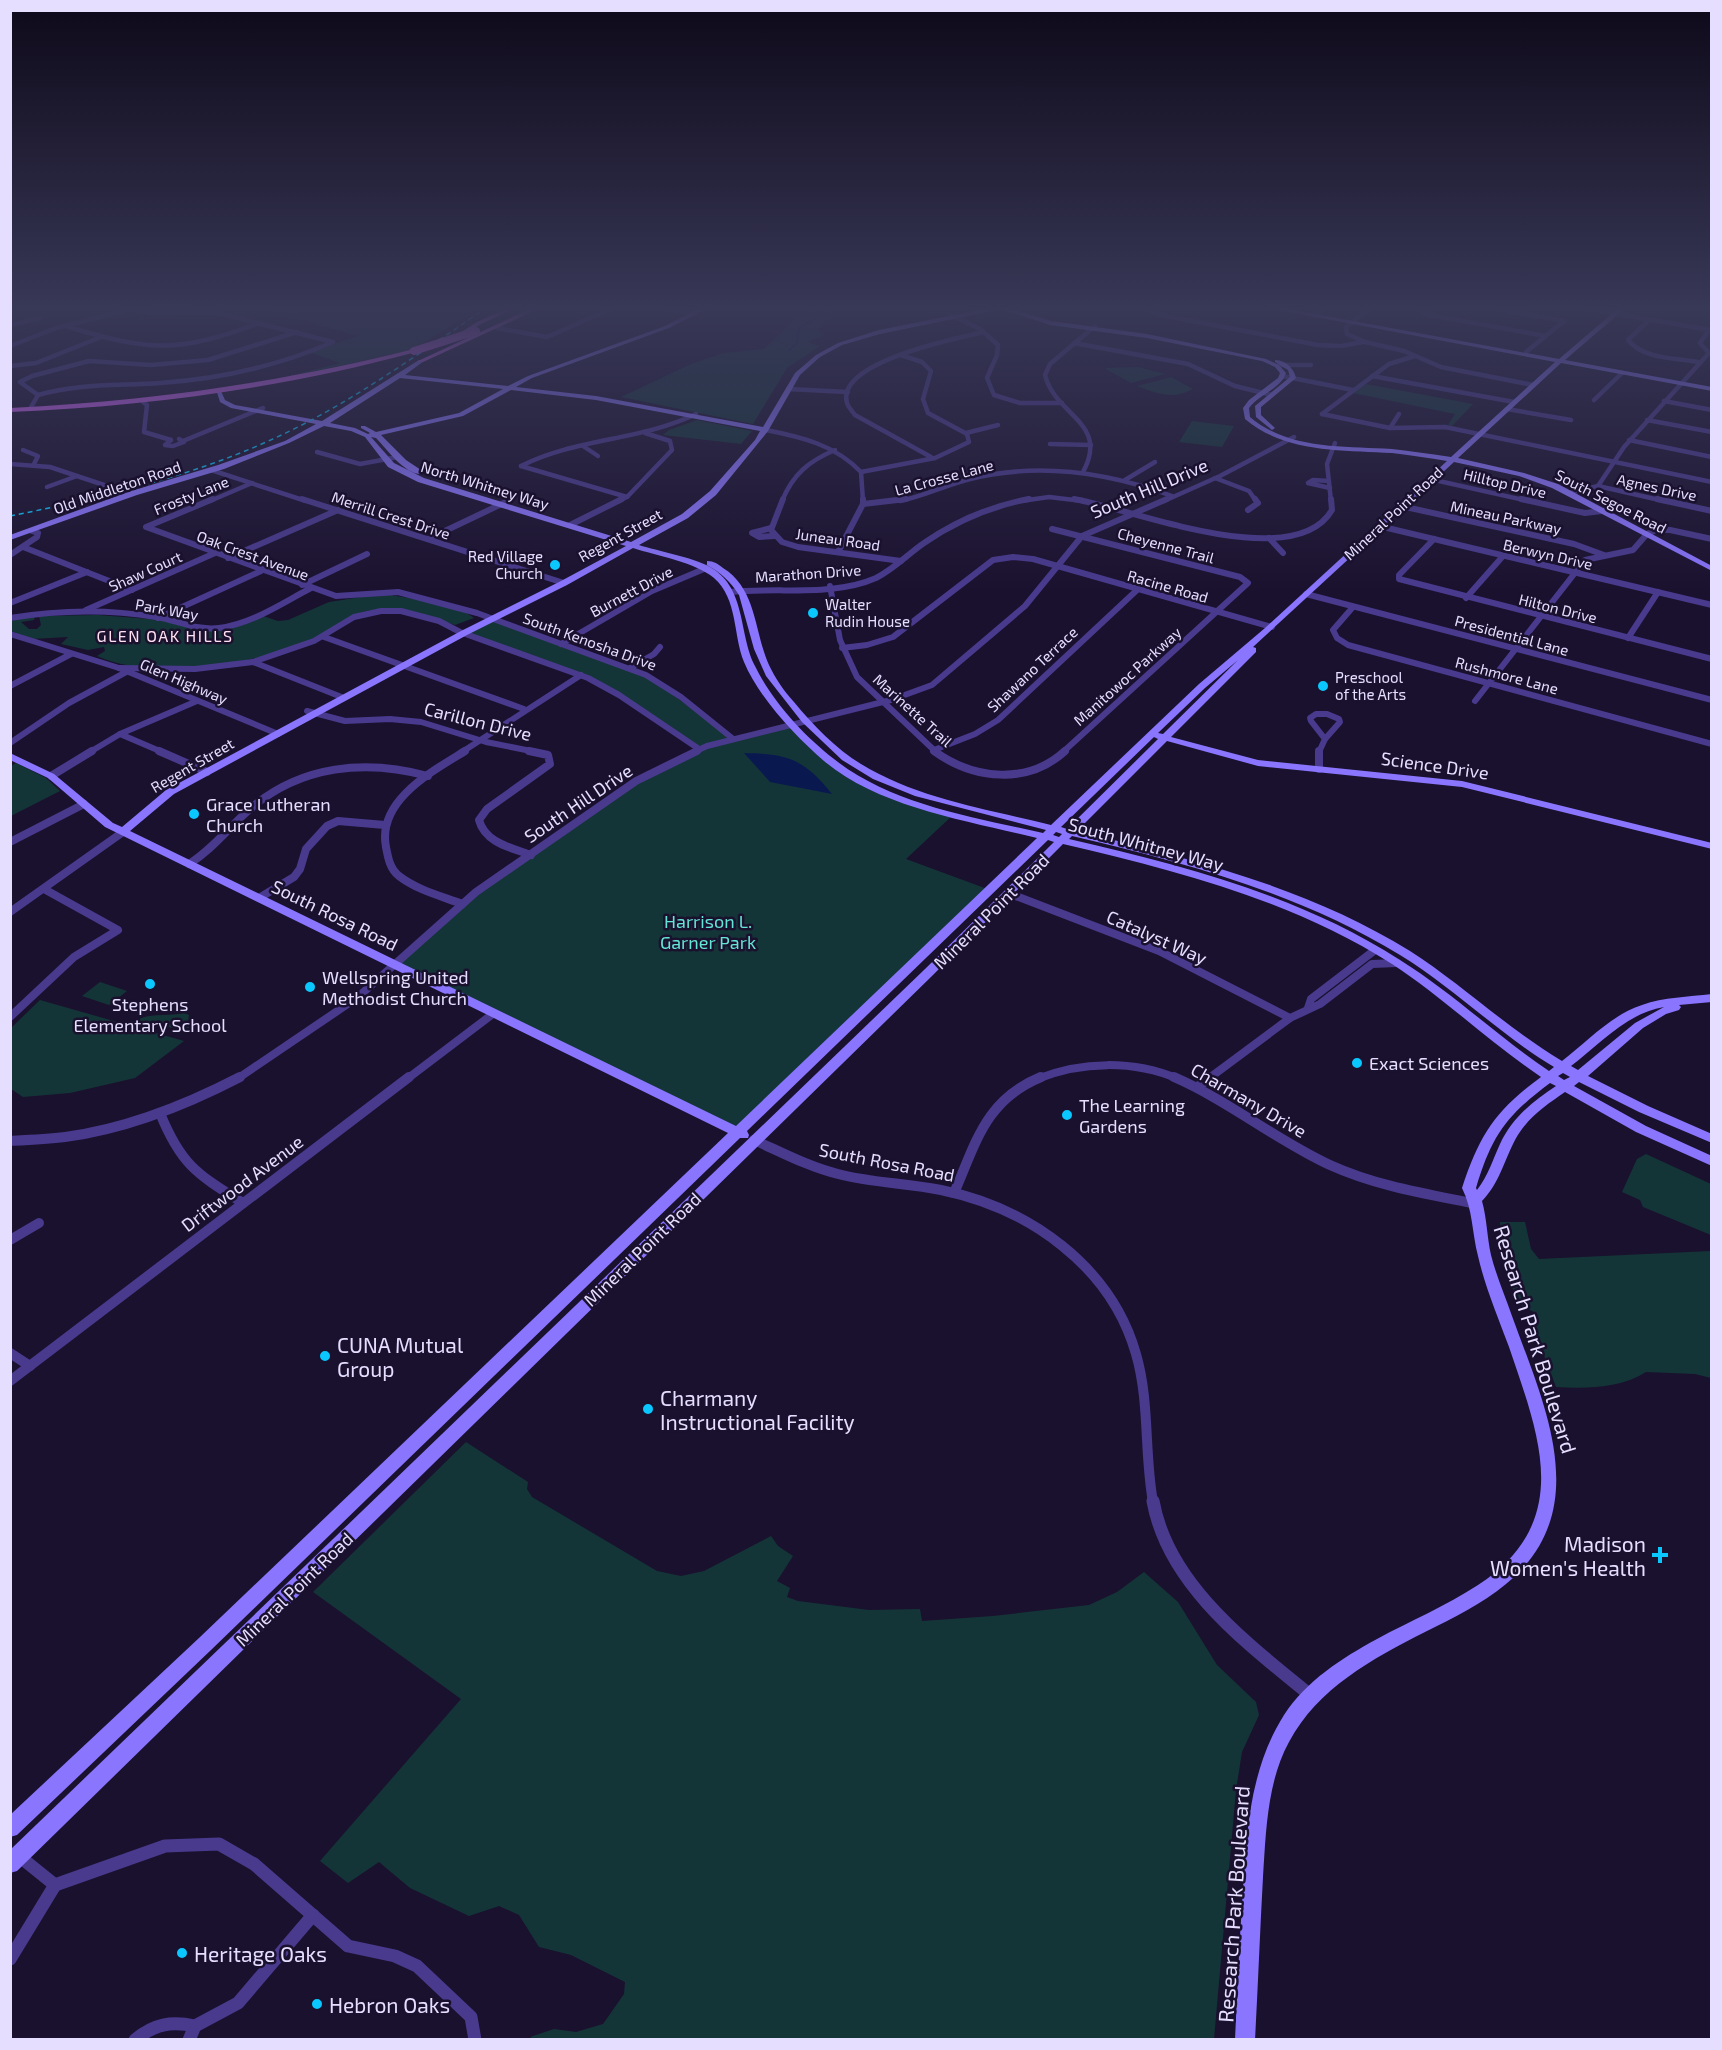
<svg xmlns="http://www.w3.org/2000/svg" width="1722" height="2050" font-family="'Exo 2',sans-serif">
<style>
.green{fill:#143538}
.water{fill:#09194f}
.lines{fill:none;stroke-linecap:round;stroke-linejoin:round}
.stream{stroke:#09194f;stroke-width:1.5}
.street-far4{stroke:#493a8e;stroke-width:4.5}
.street-far3{stroke:#493a8e;stroke-width:6}
.street-far2{stroke:#493a8e;stroke-width:8}
.street-far1{stroke:#493a8e;stroke-width:10}
.street{stroke:#493a8e;stroke-width:13}
.secondary{fill:#8a75ff;fill-rule:evenodd}
.primary{fill:#d965ff;fill-rule:evenodd}
.rail{stroke:#0ac7ff;stroke-width:1.5;stroke-dasharray:5 4;stroke-linecap:butt}
.primary-bridge{stroke:#d965ff;stroke-width:8}
.poi-dot{fill:#0ac7ff;stroke:#1a112e;stroke-width:2}
.labels{text-anchor:middle;dominant-baseline:central;stroke-width:5;stroke-linejoin:round;paint-order:stroke}
.far-street-label{font-size:15px;fill:#e6deff;stroke:#1a112e}
.far-poi-label{font-size:15px;fill:#e6deff;stroke:#1a112e;text-anchor:start}
.far-neighbourhood-label{font-size:16px;letter-spacing:1.5px;fill:#ffe0f0;stroke:#1a112e}
.street-label{font-size:18px;fill:#e6deff;stroke:#1a112e}
.poi-label{font-size:18px;fill:#e6deff;stroke:#1a112e;text-anchor:start}
.park-label{font-size:18px;fill:#63e6d6;stroke:#1a112e}
.near-street-label{font-size:21px;fill:#e6deff;stroke:#1a112e}
.near-poi-label{font-size:21px;fill:#e6deff;stroke:#1a112e;text-anchor:start}
</style>
<rect width="100%" height="100%" fill="#1a112e"/>
<g class="green">
<polygon points="249,305 486,305 411,350 270,381 340,363 309,352 358,336"/>
<polygon points="810,305 838,305 818,330 824,335 808,342 820,346 787,368 753,424 621,397 691,364 724,353 764,349"/>
<polygon points="1138,367 1165,374 1131,383 1104,368"/>
<path d="M1171 377 1193 389C1173 400 1158 394 1137 386Z"/>
<polygon points="1366,384 1473,404 1452,426 1448,425 1455,414 1353,393"/>
<polygon points="697,420 752,431 741,444 663,435 669,430"/>
<polygon points="1192,421 1234,426 1222,447 1179,442"/>
<path d="M381 594C398 595 463 607 474 618L455 625C424 615 402 604 367 611 344 616 331 632 311 641 258 664 149 681 97 656L105 651 104 647 88 650 61 644 68 637 32 639 11 631 10 621 35 616 34 620 21 622 29 629H37L41 625 39 616 98 615 163 620 207 631 260 615 278 621 288 620 329 602Z"/>
<polygon points="491,619 646,675 732,738 794,723 816,749 877,789 954,814 906,859 990,890 737,1132 397,965 453,913 624,789 699,749 601,684 464,633"/>
<polygon points="16,763 46,778 60,791 11,816 11,766"/>
<polygon points="100,982 127,991 109,1005 82,996"/>
<polygon points="40,1000 184,1041 135,1078 70,1093 23,1097 11,1089 11,1028"/>
<path d="M184 1013 189 1015 188 1022 195 1023 194 1027 184 1032 174 1031 175 1028 148 1025 136 1021C148 1012 169 1017 184 1013Z"/>
<polygon points="1646,1154 1711,1184 1711,1235 1643,1207 1640,1200 1622,1192 1637,1159"/>
<path d="M1500 1222H1525L1531 1249 1539 1259 1711 1251V1378L1695 1374 1646 1372C1621 1388 1587 1389 1556 1387L1540 1345 1527 1323 1529 1317 1535 1316 1534 1312 1518 1304C1508 1277 1501 1252 1500 1222Z"/>
<polygon points="466,1442 528,1482 527,1489 532,1497 657,1571 681,1576 704,1571 771,1536 778,1546 793,1556 777,1581 790,1588 787,1597 798,1601 869,1610 920,1609 922,1621 993,1616 1089,1605 1117,1592 1144,1572 1178,1602 1217,1665 1256,1702 1259,1715 1242,1752 1236,1790 1214,2039 534,2039 530,2037 554,2029 576,2032 603,2024 624,1994 625,1982 571,1955 539,1947 519,1915 499,1906 469,1916 410,1888 379,1862 348,1883 320,1861 461,1699 313,1592"/>
</g>
<path class="water" d="M744 753C788 754 804 759 832 794L770 782Z"/>
<g class="lines">
<g class="stream">
<polyline points="1182,305 1261,320 1276,330 1272,333"/>
<polyline points="36,310 41,316"/>
<polyline points="789,350 797,343 799,328 814,319 821,305"/>
</g>
<g class="street-far4">
<polyline points="645,305 695,314"/>
<polyline points="1135,305 1161,315 1318,345 1341,346 1363,342"/>
<polyline points="1373,305 1346,327 1347,334 1365,342 1404,351 1441,367 1533,385"/>
<polyline points="1476,305 1564,321"/>
<polyline points="1564,305 1711,330"/>
<polyline points="131,310 152,313 214,312 333,342"/>
<polyline points="1424,314 1545,336"/>
<polyline points="1424,314 1434,305"/>
<polyline points="951,315 980,329 998,345 997,355 987,378 994,395 1020,403 1062,403"/>
<polyline points="1313,316 1322,309 1317,305"/>
<path d="M1649 320 1628 340C1643 359 1676 358 1698 362"/>
<polyline points="10,325 41,318"/>
<path d="M65 326C149 351 176 354 259 323"/>
<polyline points="497,328 547,337 620,305"/>
<polyline points="1074,343 1188,364 1235,386 1272,395"/>
<polyline points="10,346 56,328 148,305"/>
<polyline points="1526,352 1564,321"/>
<polyline points="1279,365 1311,365"/>
<polyline points="10,366 36,363 101,337"/>
<polyline points="1282,376 1353,390"/>
<polyline points="1372,376 1514,402"/>
<polyline points="788,389 848,392"/>
<polyline points="38,395 20,382 32,376 89,361 151,365 208,360 297,332"/>
<path d="M38 395C79 383 119 386 160 383 220 379 278 366 333 342"/>
<polyline points="1594,400 1622,373"/>
<polyline points="1664,401 1712,410"/>
<polyline points="143,402 147,405 144,432 171,440"/>
<polyline points="30,409 38,395"/>
<polyline points="1507,409 1571,420"/>
<polyline points="1322,414 1390,428 1445,427 1712,482"/>
<polyline points="1322,414 1389,364 1415,356"/>
<polyline points="1647,420 1712,432"/>
<polyline points="1390,428 1399,414"/>
<path d="M766 430C802 437 835 445 861 472L863 501"/>
<polyline points="966,433 998,425"/>
<polyline points="171,440 165,445 173,446 184,442 179,439"/>
<polyline points="1629,440 1712,457"/>
<polyline points="183,441 263,408"/>
<polyline points="1050,444 1091,445"/>
<polyline points="583,446 598,456"/>
<polyline points="23,450 38,456 34,464"/>
<polyline points="317,452 360,464 398,457"/>
<path d="M931 457 855 415C853 412 848 407 847 403 835 362 958 338 984 332"/>
<polyline points="10,464 50,467 104,485"/>
<path d="M521 466C576 438 640 441 696 414"/>
<polyline points="521,466 627,497"/>
<polyline points="211,470 306,501"/>
<polyline points="861,472 935,458 969,442 967,434 928,413 923,399 931,371 922,362 901,355"/>
<path d="M1083 472C1110 422 1055 416 1045 375L1050 364 1095 326"/>
<polyline points="1215,478 1249,491 1256,501"/>
<polyline points="1430,479 1528,501"/>
<polyline points="1125,480 1155,462"/>
<polyline points="1329,481 1313,480 1308,483 1330,488"/>
<polyline points="1598,486 1664,501"/>
<polyline points="47,487 77,476"/>
<polyline points="1569,493 1598,486 1624,447 1709,353 1700,343 1709,330"/>
<polyline points="210,501 252,483"/>
<polyline points="619,501 628,496 672,450 670,441 645,433"/>
<path d="M782 501C793 474 809 461 835 450"/>
<path d="M900 501C924 496 946 485 970 479 1038 462 1106 472 1172 496"/>
<polyline points="1021,501 1049,497 1083,501"/>
<polyline points="1164,501 1220,476 1294,437"/>
<polyline points="1331,501 1327,464 1335,443"/>
</g>
<g class="street-far3">
<polyline points="213,499 146,527 336,596 398,592 477,613 646,675 681,697 732,738"/>
<polyline points="302,499 564,583"/>
<polyline points="783,499 771,530 782,542 798,547 901,561"/>
<path d="M1074 499C1131 509 1294 575 1332 510L1331 499"/>
<polyline points="1521,499 1585,513 1610,510"/>
<polyline points="1657,499 1712,511"/>
<polyline points="863,504 906,499"/>
<polyline points="1401,506 1574,544 1604,555"/>
<polyline points="1248,510 1258,503 1255,499"/>
<polyline points="570,525 622,499"/>
<polyline points="1379,526 1712,605"/>
<polyline points="771,528 752,533 759,537 774,536"/>
<polyline points="1052,529 1240,577 1248,583 1063,752"/>
<polyline points="1269,538 1283,553"/>
<polyline points="428,539 510,500"/>
<polyline points="1434,539 1399,575 1399,579 1712,659"/>
<polyline points="23,547 132,590"/>
<polyline points="838,552 863,504 863,499"/>
<polyline points="10,555 37,537 38,533 32,531"/>
<polyline points="228,558 338,510"/>
<polyline points="302,585 367,554"/>
<polyline points="830,586 840,640 857,677 936,752"/>
<path d="M731 592C777 587 833 597 876 578 894 569 908 554 924 543 956 521 991 506 1029 499"/>
<polyline points="1306,594 1712,700"/>
<polyline points="1466,598 1503,556"/>
<polyline points="10,603 87,572"/>
<polyline points="1353,607 1333,630 1337,638 1348,645 1712,744"/>
<polyline points="86,610 215,553"/>
<path d="M10 618C58 610 107 609 156 617 177 620 197 631 219 628 252 624 282 603 311 588"/>
<polyline points="158,618 261,571"/>
<polyline points="10,634 119,668 278,734"/>
<polyline points="324,637 524,709"/>
<polyline points="1628,638 1658,592"/>
<polyline points="561,644 652,591 711,566"/>
<polyline points="842,648 867,645 893,637 993,560 1013,557 1033,559 1272,627"/>
<polyline points="253,662 344,698"/>
<polyline points="119,668 195,669 253,662 314,641 354,617 381,611 401,611 439,621 460,632 588,678 619,695 699,749"/>
<polyline points="630,668 654,654 660,647"/>
<polyline points="10,686 71,654"/>
<polyline points="1475,701 1585,560 1633,550 1647,534 1656,530 1670,530 1712,539"/>
<polyline points="307,711 345,721 390,719 421,722 486,742 536,752"/>
<polygon points="1316,714 1327,714 1339,719 1340,722 1325,739 1311,721 1310,718"/>
<polyline points="120,734 162,752"/>
<polyline points="10,743 69,703 128,671"/>
<polyline points="934,750 975,734 998,720 1137,590"/>
<polyline points="90,752 120,734 197,701"/>
<polyline points="462,752 581,675"/>
<polyline points="694,752 707,746 891,700 932,685 1025,606 1082,536 1167,499"/>
<polyline points="1319,752 1325,739"/>
</g>
<g class="street-far2">
<polyline points="159,751 207,772"/>
<path d="M529 751 548 755 550 764 487 809 479 820C485 843 512 848 531 855"/>
<path d="M934 751C974 780 1028 785 1065 751"/>
<polyline points="1319,751 1319,769"/>
<polyline points="51,776 92,751"/>
<polyline points="10,842 84,804"/>
<path d="M189 864C213 849 229 827 250 809 301 765 366 759 428 776"/>
<polyline points="1008,893 1159,951 1290,1018"/>
<polyline points="259,898 294,877 300,869 306,849 327,826 338,821 385,825"/>
<path d="M462 904C441 896 417 890 399 876 390 869 388 858 386 847 377 801 431 772 465 751"/>
<polyline points="10,912 123,832"/>
<polyline points="1308,1008 1311,999 1375,950"/>
<polyline points="10,1017 74,957 118,930 44,889"/>
<polyline points="237,1079 358,997 476,892 636,781 697,751"/>
<polyline points="407,1079 494,1013"/>
<path d="M1037 1079C1081 1061 1134 1060 1178 1079"/>
<polyline points="1208,1079 1290,1018 1320,1004 1372,964 1397,963"/>
</g>
<g class="street-far1">
<path d="M1174 1077C1229 1101 1276 1140 1330 1165 1376 1186 1427 1194 1476 1204"/>
<polyline points="1199,1086 1210,1077"/>
<path d="M160 1113C181 1165 197 1174 243 1203"/>
<path d="M754 1140C781 1152 809 1167 838 1174 872 1183 907 1183 941 1190 1029 1208 1111 1266 1136 1354 1150 1402 1144 1453 1153 1502"/>
<path d="M10 1141C28 1140 47 1139 65 1137 126 1129 186 1105 240 1077"/>
<path d="M954 1193C976 1143 985 1100 1041 1077"/>
<polyline points="10,1240 39,1223"/>
<polyline points="10,1353 30,1366"/>
<polyline points="10,1381 409,1077"/>
</g>
<g class="street">
<path d="M1153 1501C1168 1585 1248 1644 1310 1695"/>
<polyline points="19,1856 55,1885 165,1846 219,1844 254,1864 348,1946 395,1956 417,1966 471,2017 475,2040"/>
<polyline points="10,1959 55,1885"/>
<polyline points="195,2026 238,2003 313,1915"/>
<path d="M135 2040C154 2024 171 2021 195 2026L189 2040"/>
</g>
<g class="secondary">
<path d="M706 305H714L669 328 532 378 516 387 596 396 763 427 795 373 816 355 838 343 879 330 1004 305H1018L1009 308 1051 321 1147 334 1266 359 1279 365 1286 373C1281 389 1259 394 1249 408L1250 417C1289 450 1343 446 1392 449 1411 451 1431 454 1451 457L1555 362 1252 305H1267L1559 359 1622 305H1629L1565 360 1712 387V391L1561 363 1458 458 1524 473 1558 484 1712 566V571L1552 488 1519 476 1454 462 1253 647 1256 648V652L1171 737 1258 760 1462 781 1712 843V849L1462 787 1258 766 1167 741 1077 831C1192 859 1309 888 1410 951 1463 985 1508 1029 1562 1061 1587 1042 1611 1015 1642 1005 1664 997 1688 997 1712 994V1002L1679 1005 1681 1007 1679 1010 1666 1014 1643 1028 1588 1076 1648 1106 1712 1134V1143L1639 1112 1579 1082 1574 1086 1646 1126 1712 1156V1166L1636 1132 1565 1092C1546 1105 1526 1119 1515 1140 1504 1161 1499 1184 1482 1201 1487 1219 1487 1237 1491 1255 1496 1275 1505 1296 1512 1316 1544 1405 1596 1510 1506 1584 1482 1604 1453 1618 1425 1632 1372 1659 1318 1688 1289 1742 1267 1782 1266 1832 1263 1877 1260 1931 1258 1985 1255 2040H1235C1237 1994 1239 1949 1242 1904 1246 1839 1248 1772 1284 1715 1306 1681 1342 1658 1377 1639 1410 1621 1446 1606 1478 1585 1575 1521 1539 1436 1509 1347 1498 1317 1485 1287 1478 1256 1472 1233 1473 1210 1462 1188 1480 1134 1495 1111 1541 1077 1489 1042 1444 998 1392 964 1291 900 1178 871 1063 844L933 975 17 1871 10 1873V1850L925 969 1054 842 1048 840 747 1131 749 1135 748 1138H740L211 1650 17 1835 10 1837V1815L199 1638 728 1133 105 827 48 778 10 760V753L54 774 113 823 122 827 166 790 461 631 561 581 626 546 418 482 388 467 365 437 351 431 324 426 289 443 224 469 137 495 10 540V535L131 491 218 465 285 441 316 424 231 408 220 402 216 389H220L225 400 235 405 322 421 419 360 424 361 405 375 508 386 528 376 665 326ZM1002 309 1050 325 1147 338 1262 361 1275 367 1280 373 1278 378 1249 400 1243 408 1245 419C1285 453 1341 450 1392 453 1410 455 1429 458 1447 461L1265 628 1199 684 1051 825C988 809 918 799 861 764 836 749 813 725 794 702 784 691 775 678 769 665 754 632 757 589 723 568 718 564 714 561 707 561V565C721 573 730 581 739 595L754 649 766 676 802 722 842 760 873 779 915 796 1046 830 1043 833C973 817 892 805 834 759 803 735 772 701 755 666 738 633 747 586 708 566 691 557 658 551 639 545L688 518 716 495 768 431 800 375 820 357 842 345 880 334ZM400 378 503 389 459 413 376 432 365 426H361V428L370 433 368 434 355 428 330 423ZM511 390 596 400 760 431 755 440 710 491 682 514 631 542 424 478 394 463 371 437 376 438C387 449 404 474 421 474V470L406 460 381 435 463 416ZM633 548C657 556 695 562 714 578 738 599 733 635 744 662 759 698 796 737 824 761 880 808 969 821 1037 838L736 1126 130 831 174 794 467 635 567 585ZM1238 660 1163 734 1158 733 1205 688ZM1154 737 1158 739 1067 829 1061 827ZM1056 832 1062 834 1059 837 1053 835ZM1072 836C1186 863 1299 893 1400 955 1454 988 1499 1034 1554 1067L1549 1071C1497 1036 1453 993 1400 960 1299 895 1184 866 1069 839ZM1664 1007 1635 1023 1578 1070 1571 1066C1600 1044 1627 1013 1664 1007ZM1563 1073 1570 1077 1564 1080 1558 1076ZM1550 1083 1556 1086C1533 1101 1512 1118 1500 1144 1493 1159 1488 1176 1477 1190L1476 1188C1492 1135 1506 1116 1550 1083Z"/>
<path d="M1275 360C1285 360 1294 368 1296 378L1261 407V415L1275 428 1272 430 1256 417 1255 406 1290 377 1288 370 1275 362Z"/>
</g>
<g class="primary">
<polygon points="514,305 523,305 481,324 457,339 452,338 477,322"/>
<polygon points="534,307 536,310 423,362 418,361"/>
<path d="M414 349 416 352C283 388 149 406 10 412V408C150 401 278 383 414 349Z"/>
</g>
<path class="rail" d="M10 516C100 498 191 477 275 438 352 403 420 352 491 305"/>
<polyline class="primary-bridge" points="414,351 476,331"/>
</g>
<linearGradient id="sky" x2="0" y2="1"><stop stop-color="#0e0919"/><stop offset="0.52" stop-color="#383857"/><stop offset="1" stop-color="#383857" stop-opacity="0"/></linearGradient>
<rect width="1722" height="592" fill="url(#sky)"/>
<g class="poi-dot">
<circle cx="555" cy="565" r="6"/>
<circle cx="813" cy="613" r="6"/>
<circle cx="1323" cy="686" r="6"/>
<circle cx="194" cy="814" r="6"/>
<circle cx="150" cy="984" r="6"/>
<circle cx="310" cy="987" r="6"/>
<circle cx="1357" cy="1063" r="6"/>
<circle cx="1067" cy="1115" r="6"/>
<circle cx="325" cy="1356" r="6"/>
<circle cx="648" cy="1409" r="6"/>
<path d="M1657 1546h6v6h6v6h-6v6h-6v-6h-6v-6h6z"/>
<circle cx="182" cy="1953" r="6"/>
<circle cx="317" cy="2004" r="6"/>
</g>
<g class="labels">
<g class="far-street-label">
<text transform="translate(944 477) rotate(-15)">La Crosse Lane</text>
<text transform="translate(1505 483) rotate(13)">Hilltop Drive</text>
<text transform="translate(485 485) rotate(17)">North Whitney Way</text>
<text transform="translate(117 487) rotate(-19)">Old Middleton Road</text>
<text transform="translate(1657 487) rotate(12)">Agnes Drive</text>
<text transform="translate(191 495) rotate(-22)">Frosty Lane</text>
<text transform="translate(1611 501) rotate(27)">South Segoe Road</text>
<text transform="translate(1393 513) rotate(-43)">Mineral Point Road</text>
<text transform="translate(391 515) rotate(18)">Merrill Crest Drive</text>
<text transform="translate(1506 517) rotate(12)">Mineau Parkway</text>
<text transform="translate(620 535) rotate(-29)">Regent Street</text>
<text transform="translate(838 539) rotate(8)">Juneau Road</text>
<text transform="translate(1166 545) rotate(15)">Cheyenne Trail</text>
<text transform="translate(1548 554) rotate(13)">Berwyn Drive</text>
<text transform="translate(253 555) rotate(20)">Oak Crest Avenue</text>
<text transform="translate(145 571) rotate(-24)">Shaw Court</text>
<text transform="translate(808 573) rotate(-4)">Marathon Drive</text>
<text transform="translate(1168 586) rotate(16)">Racine Road</text>
<text transform="translate(631 591) rotate(-28)">Burnett Drive</text>
<text transform="translate(1558 608) rotate(14)">Hilton Drive</text>
<text transform="translate(167 609) rotate(10)">Park Way</text>
<text transform="translate(1512 635) rotate(15)">Presidential Lane</text>
<text transform="translate(590 641) rotate(20)">South Kenosha Drive</text>
<text transform="translate(1032 669) rotate(-43)">Shawano Terrace</text>
<text transform="translate(1507 675) rotate(15)">Rushmore Lane</text>
<text transform="translate(1127 676) rotate(-42)">Manitowoc Parkway</text>
<text transform="translate(184 681) rotate(23)">Glen Highway</text>
<text transform="translate(913 710) rotate(42)">Marinette Trail</text>
<text transform="translate(192 765) rotate(-30)">Regent Street</text>
</g>
<g class="far-poi-label">
<text x="543" y="556" text-anchor="end">Red Village<tspan x="543" dy="17">Church</tspan></text>
<text x="825" y="604">Walter<tspan x="825" dy="17">Rudin House</tspan></text>
<text x="1335" y="677">Preschool<tspan x="1335" dy="17">of the Arts</tspan></text>
</g>
<g class="far-neighbourhood-label">
<text x="165" y="635">GLEN OAK HILLS</text>
</g>
<g class="street-label">
<text transform="translate(1149 488) rotate(-23)">South Hill Drive</text>
<text transform="translate(478 721) rotate(14)">Carillon Drive</text>
<text transform="translate(1435 765) rotate(8)">Science Drive</text>
<text transform="translate(578 803) rotate(-34)">South Hill Drive</text>
<text transform="translate(1146 844) rotate(15)">South Whitney Way</text>
<text transform="translate(991 911) rotate(-45)">Mineral Point Road</text>
<text transform="translate(335 915) rotate(26)">South Rosa Road</text>
<text transform="translate(1157 937) rotate(24)">Catalyst Way</text>
<text transform="translate(1249 1100) rotate(30)">Charmany Drive</text>
<text transform="translate(887 1162) rotate(11)">South Rosa Road</text>
<text transform="translate(242 1183) rotate(-37)">Driftwood Avenue</text>
<text transform="translate(642 1249) rotate(-44)">Mineral Point Road</text>
<text transform="translate(294 1589) rotate(-44)">Mineral Point Road</text>
</g>
<g class="poi-label">
<text x="206" y="804">Grace Lutheran<tspan x="206" dy="21">Church</tspan></text>
<text x="322" y="977">Wellspring United<tspan x="322" dy="21">Methodist Church</tspan></text>
<text x="150" y="1004" text-anchor="middle">Stephens<tspan x="150" dy="21">Elementary School</tspan></text>
<text x="1369" y="1063">Exact Sciences</text>
<text x="1079" y="1105">The Learning<tspan x="1079" dy="21">Gardens</tspan></text>
</g>
<g class="park-label">
<text x="708" y="921">Harrison L.<tspan x="708" dy="21">Garner Park</tspan></text>
</g>
<g class="near-street-label">
<text transform="translate(1536 1339) rotate(73)">Research Park Boulevard</text>
<text transform="translate(1233 1904) rotate(-86)">Research Park Boulevard</text>
</g>
<g class="near-poi-label">
<text x="337" y="1344">CUNA Mutual<tspan x="337" dy="24">Group</tspan></text>
<text x="660" y="1397">Charmany<tspan x="660" dy="24">Instructional Facility</tspan></text>
<text x="1646" y="1543" text-anchor="end">Madison<tspan x="1646" dy="24">Women's Health</tspan></text>
<text x="194" y="1953">Heritage Oaks</text>
<text x="329" y="2004">Hebron Oaks</text>
</g>
</g>
<rect width="1722" height="2050" fill="none" stroke="#e6deff" stroke-width="24"/>
</svg>
